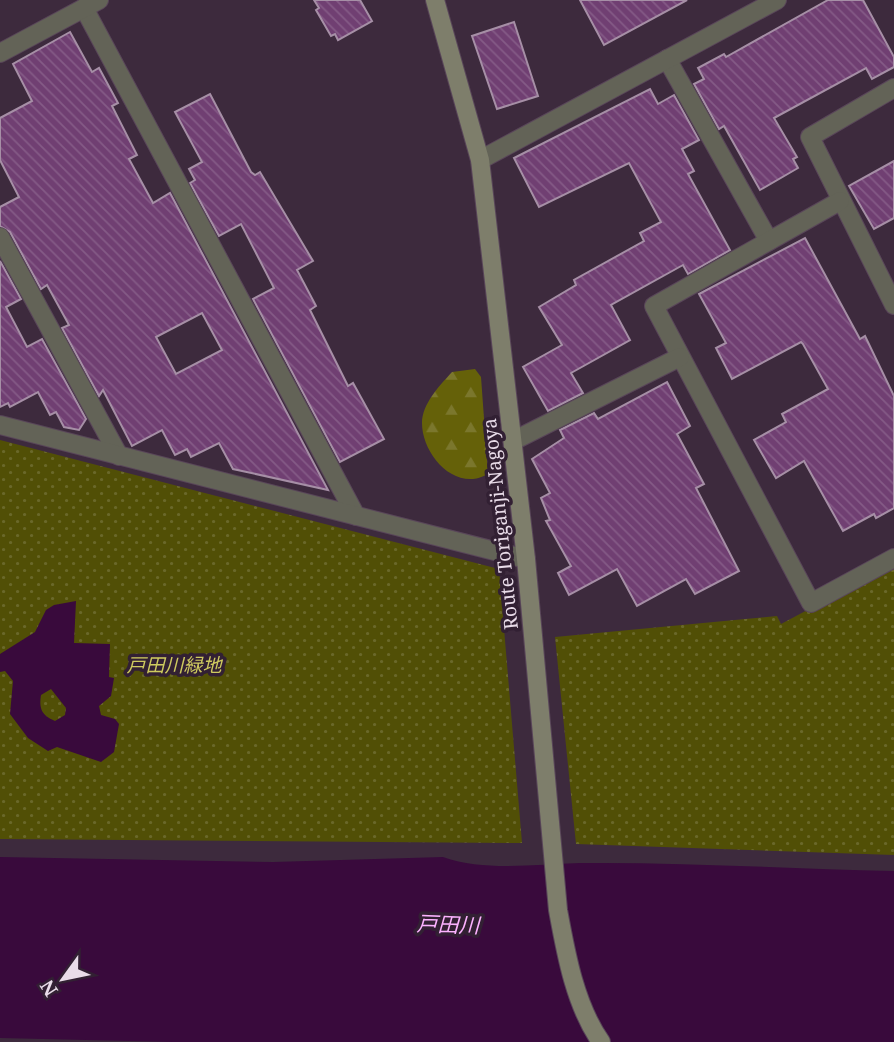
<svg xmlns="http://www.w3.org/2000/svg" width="894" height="1042" font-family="'Noto Serif','Noto Sans JP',serif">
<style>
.forest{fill:url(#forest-firs)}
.park{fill:url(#park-dots)}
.water{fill:#390a3c;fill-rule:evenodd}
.building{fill:url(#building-back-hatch);stroke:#a68fa6;stroke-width:2;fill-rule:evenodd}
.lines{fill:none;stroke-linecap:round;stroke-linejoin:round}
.street-casing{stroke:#594659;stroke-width:20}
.secondary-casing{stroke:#594659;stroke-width:20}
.street{stroke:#636357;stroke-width:18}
.secondary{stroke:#7e7e6b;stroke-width:18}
.labels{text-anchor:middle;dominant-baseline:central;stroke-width:7;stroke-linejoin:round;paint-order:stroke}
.street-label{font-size:19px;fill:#e9dce9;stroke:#322033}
.park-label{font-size:19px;font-style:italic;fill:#ceca5f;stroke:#322033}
.water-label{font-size:21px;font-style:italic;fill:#fcb2ff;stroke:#322033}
</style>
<defs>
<pattern id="forest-firs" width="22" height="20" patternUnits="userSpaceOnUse" patternTransform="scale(1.75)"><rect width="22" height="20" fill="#656109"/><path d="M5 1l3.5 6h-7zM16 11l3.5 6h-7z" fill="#7b772d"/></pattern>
<pattern id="park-dots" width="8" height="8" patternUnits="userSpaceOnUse" patternTransform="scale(1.75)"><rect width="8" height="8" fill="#514f06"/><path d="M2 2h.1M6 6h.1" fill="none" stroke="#6a682a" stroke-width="1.8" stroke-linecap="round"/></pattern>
<pattern id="building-back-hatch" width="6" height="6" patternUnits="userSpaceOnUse" patternTransform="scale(1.75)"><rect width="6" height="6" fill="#703f72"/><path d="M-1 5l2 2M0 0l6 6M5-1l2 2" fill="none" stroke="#845a86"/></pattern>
</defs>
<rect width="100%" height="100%" fill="#3d2a3d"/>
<path class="forest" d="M475 369 481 377 488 474C484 476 477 479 473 479 445 481 422 449 422 423 422 404 440 385 452 372Z"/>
<g class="park">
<polygon points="0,440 499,569 522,843 0,839"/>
<polygon points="894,564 894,855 576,844 555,637 777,616 781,624"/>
</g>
<g class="water">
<path d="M76 601 74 643 110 644 109 677 114 678 111 696 99 706 101 715 115 719 119 724 114 752 101 762 57 747 48 751 28 738 10 714 13 681 5 671 0 672V654L35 632 46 610 54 605ZM51 689 66 708 65 715 55 721C41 715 39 708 41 695Z"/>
<path d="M0 857 273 862 443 857C486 872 535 864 580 863 684 862 790 869 894 871V1042H172L0 1038Z"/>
</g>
<g class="building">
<polygon points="314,0 360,0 372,21 338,40 335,34 331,36 316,10 319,8"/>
<polygon points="580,0 687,0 604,45"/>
<polygon points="828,0 863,0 894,57 894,67 872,79 866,68 774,118 797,157 793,159 798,168 760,190 724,126 719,129 694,84 704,79 698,68 724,54 726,57"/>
<polygon points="514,22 538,96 497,109 472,36"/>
<path d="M70 32 92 72 99 68 118 103 112 106 137 155 129 159 153 203 170 193 328 490 233 469 219 443 191 457 187 449 175 455 162 430 132 446 103 390 99 396 62 328 69 325 47 285 41 289 10 232 0 226V207L19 197 0 160V118L32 101 13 64ZM202 313 222 350 176 374 156 337Z"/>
<polygon points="650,89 658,104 674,95 699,140 682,149 694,171 688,174 730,250 688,274 683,265 611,305 630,340 571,373 583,393 548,411 523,367 562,345 539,307 576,285 574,280 644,241 640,233 661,222 629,163 539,207 514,158"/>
<polygon points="210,94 251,172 255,175 260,172 313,261 297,270 316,306 310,310 348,386 353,383 384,439 340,462 253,299 274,288 241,224 219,236 190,183 195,180 189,169 202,162 175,112"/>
<polygon points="894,161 894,218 874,229 849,186"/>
<polygon points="805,238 860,339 865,336 894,396 894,508 876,518 874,514 843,531 804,461 776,478 754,440 786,422 782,414 828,389 803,344 801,342 732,379 716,348 726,343 699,294"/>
<polygon points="0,261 21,299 6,307 27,347 42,339 86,419 79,430 64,427 56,412 50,415 38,392 10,407 8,403 0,407"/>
<polygon points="667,382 690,426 677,434 704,484 696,488 739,571 695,594 686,579 637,606 617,569 569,595 558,573 571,566 546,521 550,520 541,498 550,493 532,459 564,438 560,430 594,413 598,419"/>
</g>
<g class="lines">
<defs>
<g id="street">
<polyline points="84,8 356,516"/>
<polyline points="0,53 99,0"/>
<polyline points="667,59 769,241"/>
<polyline points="894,88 810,137 894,305"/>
<polyline points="480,160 777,0"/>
<polyline points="840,201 654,306 811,603 894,558"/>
<polyline points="0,237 119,456"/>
<polyline points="0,425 526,559"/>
<polyline points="513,441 680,357"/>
</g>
<path id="secondary" d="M435 0 480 160 526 559 558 910C566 954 575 1005 601 1042"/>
</defs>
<use href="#street" class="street-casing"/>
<use href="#secondary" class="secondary-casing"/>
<use href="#street" class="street"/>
<use href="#secondary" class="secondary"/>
</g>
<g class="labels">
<g class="street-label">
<text transform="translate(500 524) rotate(-96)">Route Toriganji-Nagoya</text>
</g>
<g class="park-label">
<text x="174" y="665">戸田川緑地</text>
</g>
<g class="water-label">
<text transform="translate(448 924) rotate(2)">戸田川</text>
</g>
</g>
<g transform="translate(63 979) rotate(237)" stroke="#322033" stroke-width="5" paint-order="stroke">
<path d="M0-5L12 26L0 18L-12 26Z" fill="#e9dce9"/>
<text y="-10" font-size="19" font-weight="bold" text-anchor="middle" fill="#e9dce9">N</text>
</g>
</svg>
